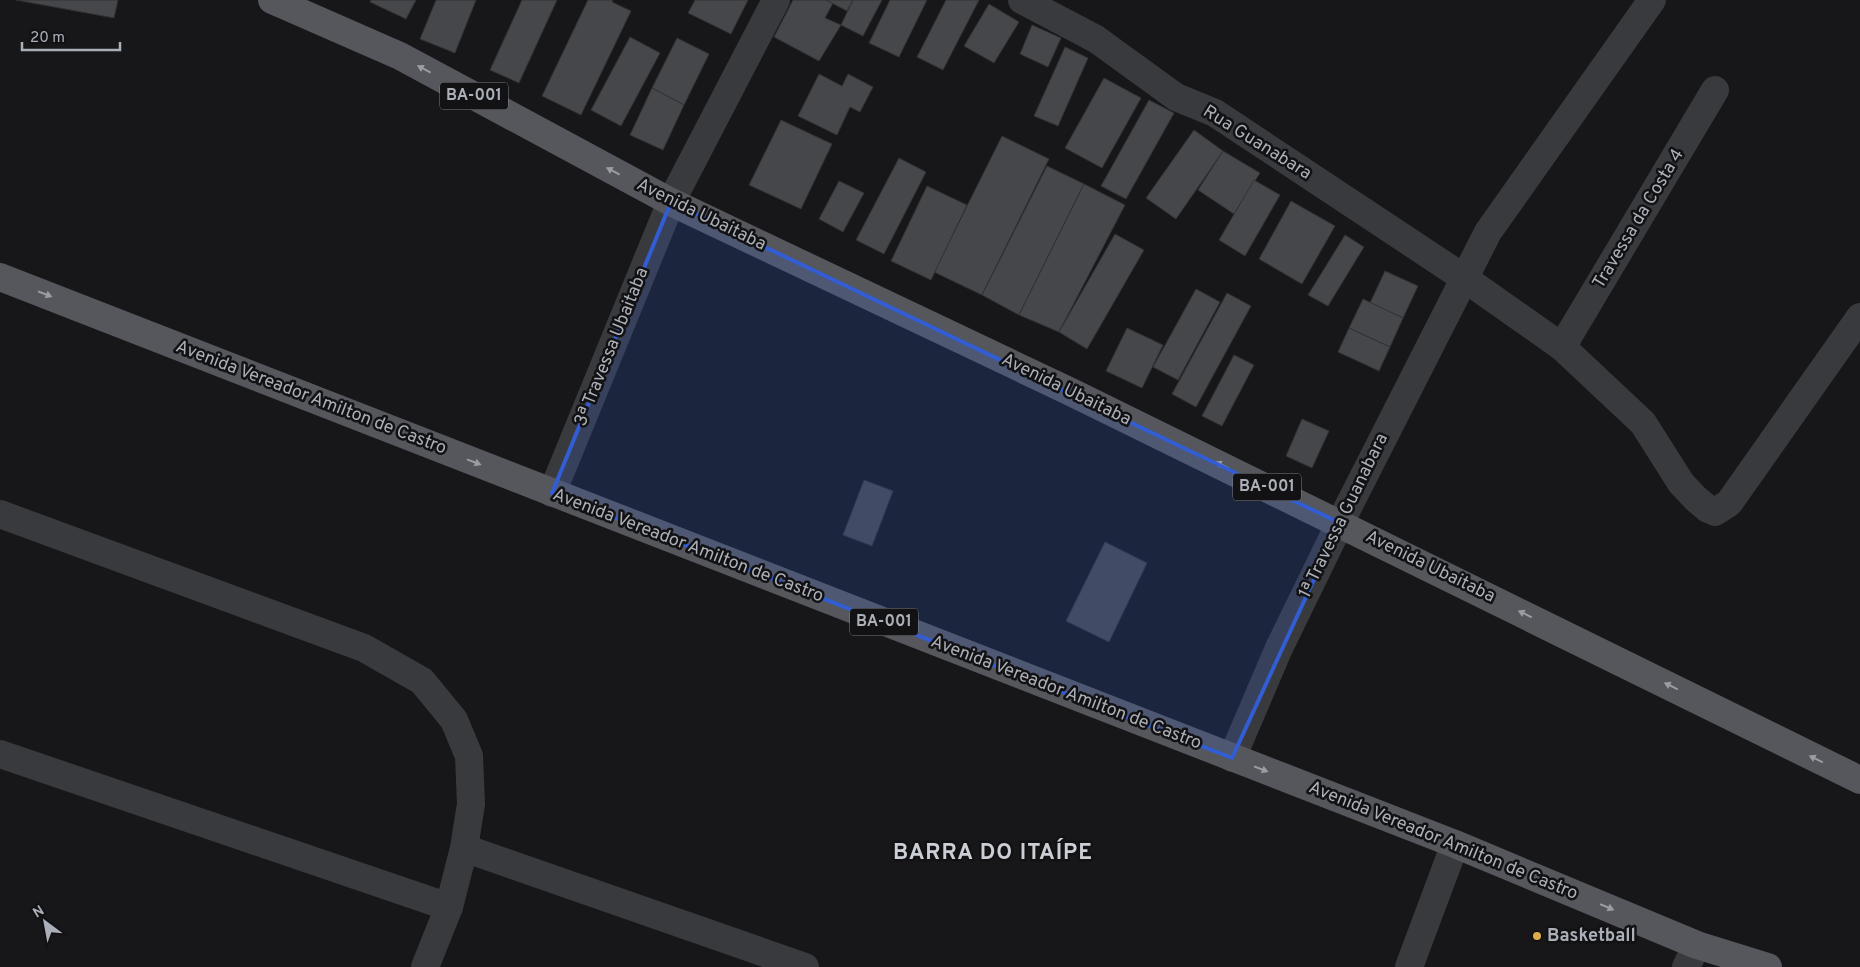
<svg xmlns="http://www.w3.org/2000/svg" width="1860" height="967" font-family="Overpass,sans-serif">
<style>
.building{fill:#46474b;stroke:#323235}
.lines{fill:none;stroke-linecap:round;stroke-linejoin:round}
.minor{stroke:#393a3e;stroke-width:28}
.major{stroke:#55575c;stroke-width:28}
.oneway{fill:#9a9da5}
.marked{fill:#325dd3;fill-opacity:0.2;stroke:#325dd3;stroke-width:4;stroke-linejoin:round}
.poi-dot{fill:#deab4a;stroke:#121214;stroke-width:2}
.labels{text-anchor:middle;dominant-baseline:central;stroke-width:5;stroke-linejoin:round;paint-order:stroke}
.shield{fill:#121214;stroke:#7d8086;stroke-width:1}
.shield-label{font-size:16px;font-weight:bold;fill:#abafb7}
.street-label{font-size:18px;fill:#abafb7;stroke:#121214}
.poi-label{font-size:18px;font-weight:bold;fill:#abafb7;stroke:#121214;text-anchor:start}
.district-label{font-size:22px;font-weight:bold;letter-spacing:1px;fill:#cbced4;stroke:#121214}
</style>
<rect width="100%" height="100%" fill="#171719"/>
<g class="building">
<polygon points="16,0 118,0 114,18"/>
<polygon points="371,0 416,0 406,19 370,2"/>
<polygon points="436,0 476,0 455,53 420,39"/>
<polygon points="522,0 557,0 519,83 490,70"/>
<polygon points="588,0 613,0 612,2 631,11 581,115 542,96"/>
<polygon points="695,0 748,0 731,34 688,13"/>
<polygon points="793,0 826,0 833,3 825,18 841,25 819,61 774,37"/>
<polygon points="826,0 853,0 847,11"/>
<polygon points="853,0 882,0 863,36 841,25"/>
<polygon points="890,0 927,0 899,57 869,43"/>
<polygon points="946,0 979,0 943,70 917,57"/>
<polygon points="989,4 1019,22 994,63 964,46"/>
<polygon points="1032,25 1061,38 1048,67 1020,54"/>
<polygon points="630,37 660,53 621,126 591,110"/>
<polygon points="677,38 709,54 684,105 652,88"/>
<polygon points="1065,47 1088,58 1058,126 1034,116"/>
<polygon points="819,74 842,86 848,74 873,87 860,112 850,107 837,135 798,116"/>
<polygon points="1104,78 1141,98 1102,168 1065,148"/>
<polygon points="652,88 684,105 663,150 630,135"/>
<polygon points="1149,100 1174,113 1126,199 1101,186"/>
<polygon points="781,120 832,144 801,209 749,185"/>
<polygon points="1194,130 1223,151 1176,219 1146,198"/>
<polygon points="1002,136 1049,159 982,295 934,272"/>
<polygon points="1223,151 1260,173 1234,214 1198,190"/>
<polygon points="899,158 926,172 884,254 856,240"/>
<polygon points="1047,166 1084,184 1019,315 982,295"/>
<polygon points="1254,180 1280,195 1245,256 1219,240"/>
<polygon points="839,181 864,193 843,232 819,219"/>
<polygon points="1084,184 1125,205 1059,332 1019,315"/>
<polygon points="927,186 967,205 931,280 891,261"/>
<polygon points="1291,201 1335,226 1302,284 1259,259"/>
<polygon points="1115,234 1144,250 1087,349 1059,332"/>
<polygon points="1345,235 1364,247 1328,306 1308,295"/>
<polygon points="1385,271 1418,286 1403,318 1370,303"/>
<polygon points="1196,289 1220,302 1178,380 1153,367"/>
<polygon points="1227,293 1251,306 1196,407 1172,394"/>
<polygon points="1363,299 1403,318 1390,347 1349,328"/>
<polygon points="1127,328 1163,345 1142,388 1106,371"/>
<polygon points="1349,328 1390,347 1379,371 1338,352"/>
<polygon points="1234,355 1254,365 1222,426 1202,416"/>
<polygon points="1302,419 1329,431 1312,468 1286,456"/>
<polygon points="864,480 893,491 872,546 843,535"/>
<polygon points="1105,542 1147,563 1109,642 1066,621"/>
</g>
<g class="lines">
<g class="minor">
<polyline points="1022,0 1096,39 1176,97 1215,113 1464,278 1562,347 1643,423 1681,483 1695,498 1708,509 1715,512 1729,503 1860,317"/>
<polyline points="1562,347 1715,90"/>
<polyline points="552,493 671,202 776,0"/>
<polyline points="0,514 364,648 422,681 454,720 469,756 471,804 464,848 449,907 425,967"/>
<polyline points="0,754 449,907"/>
<polyline points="1232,758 1279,648 1340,523 1488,232 1652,0"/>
<polyline points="464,848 805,967"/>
<polyline points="1409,967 1455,844"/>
<polyline points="1686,967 1697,945"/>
</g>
<g class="major">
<polyline points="272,0 400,56 671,202 1073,393 1860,780"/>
<polyline points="0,277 1455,844 1697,945 1768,967"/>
</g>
</g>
<defs><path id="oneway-solid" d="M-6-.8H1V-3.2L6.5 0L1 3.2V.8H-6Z" transform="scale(1.25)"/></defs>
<g class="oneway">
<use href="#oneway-solid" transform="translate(424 69) rotate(-152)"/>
<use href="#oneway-solid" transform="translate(613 171) rotate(-152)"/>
<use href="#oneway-solid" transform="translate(45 294) rotate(21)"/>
<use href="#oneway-solid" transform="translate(474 462) rotate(21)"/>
<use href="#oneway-solid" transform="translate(1222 465) rotate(-154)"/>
<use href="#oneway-solid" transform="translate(1525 614) rotate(-154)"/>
<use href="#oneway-solid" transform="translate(1671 686) rotate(-154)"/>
<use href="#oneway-solid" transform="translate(1816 759) rotate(-154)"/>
<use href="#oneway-solid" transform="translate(1261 769) rotate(21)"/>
<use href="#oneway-solid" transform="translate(1607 907) rotate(23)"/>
</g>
<path class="marked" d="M671 202 1340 523 1232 758 552 493Z"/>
<circle class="poi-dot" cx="1537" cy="936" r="5"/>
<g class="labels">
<g class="shield">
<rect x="440" y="82.5" width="68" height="27" rx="4"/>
<rect x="1233" y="473.5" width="68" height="27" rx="4"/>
<rect x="850" y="608.5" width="68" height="27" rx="4"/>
</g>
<g class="shield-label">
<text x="474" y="96">BA-001</text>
<text x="1267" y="487">BA-001</text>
<text x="884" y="622">BA-001</text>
</g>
<g class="street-label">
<text transform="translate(1257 143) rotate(32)">Rua Guanabara</text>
<text transform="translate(701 215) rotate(26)">Avenida Ubaitaba</text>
<text transform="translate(1639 219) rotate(-59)">Travessa da Costa 4</text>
<text transform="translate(612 347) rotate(-68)">3ª Travessa Ubaitaba</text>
<text transform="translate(1066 390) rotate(26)">Avenida Ubaitaba</text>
<text transform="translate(311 398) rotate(21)">Avenida Vereador Amilton de Castro</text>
<text transform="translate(1344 516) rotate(-64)">1ª Travessa Guanabara</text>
<text transform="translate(688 546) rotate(21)">Avenida Vereador Amilton de Castro</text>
<text transform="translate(1430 567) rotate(26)">Avenida Ubaitaba</text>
<text transform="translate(1066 693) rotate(21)">Avenida Vereador Amilton de Castro</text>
<text transform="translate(1443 841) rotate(22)">Avenida Vereador Amilton de Castro</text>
</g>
<g class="poi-label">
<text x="1547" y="936">Basketball</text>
</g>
<g class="district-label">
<text x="993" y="853">BARRA DO ITAÍPE</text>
</g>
</g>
<g transform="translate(45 922) rotate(328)" stroke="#121214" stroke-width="4" paint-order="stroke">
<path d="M0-4L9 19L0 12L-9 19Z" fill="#abafb7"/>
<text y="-8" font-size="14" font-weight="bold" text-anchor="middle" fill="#abafb7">N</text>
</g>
<path d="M22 42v8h98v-8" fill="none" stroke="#abafb7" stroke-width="2.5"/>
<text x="30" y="42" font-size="15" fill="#abafb7" stroke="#121214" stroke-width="4" paint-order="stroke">20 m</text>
</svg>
